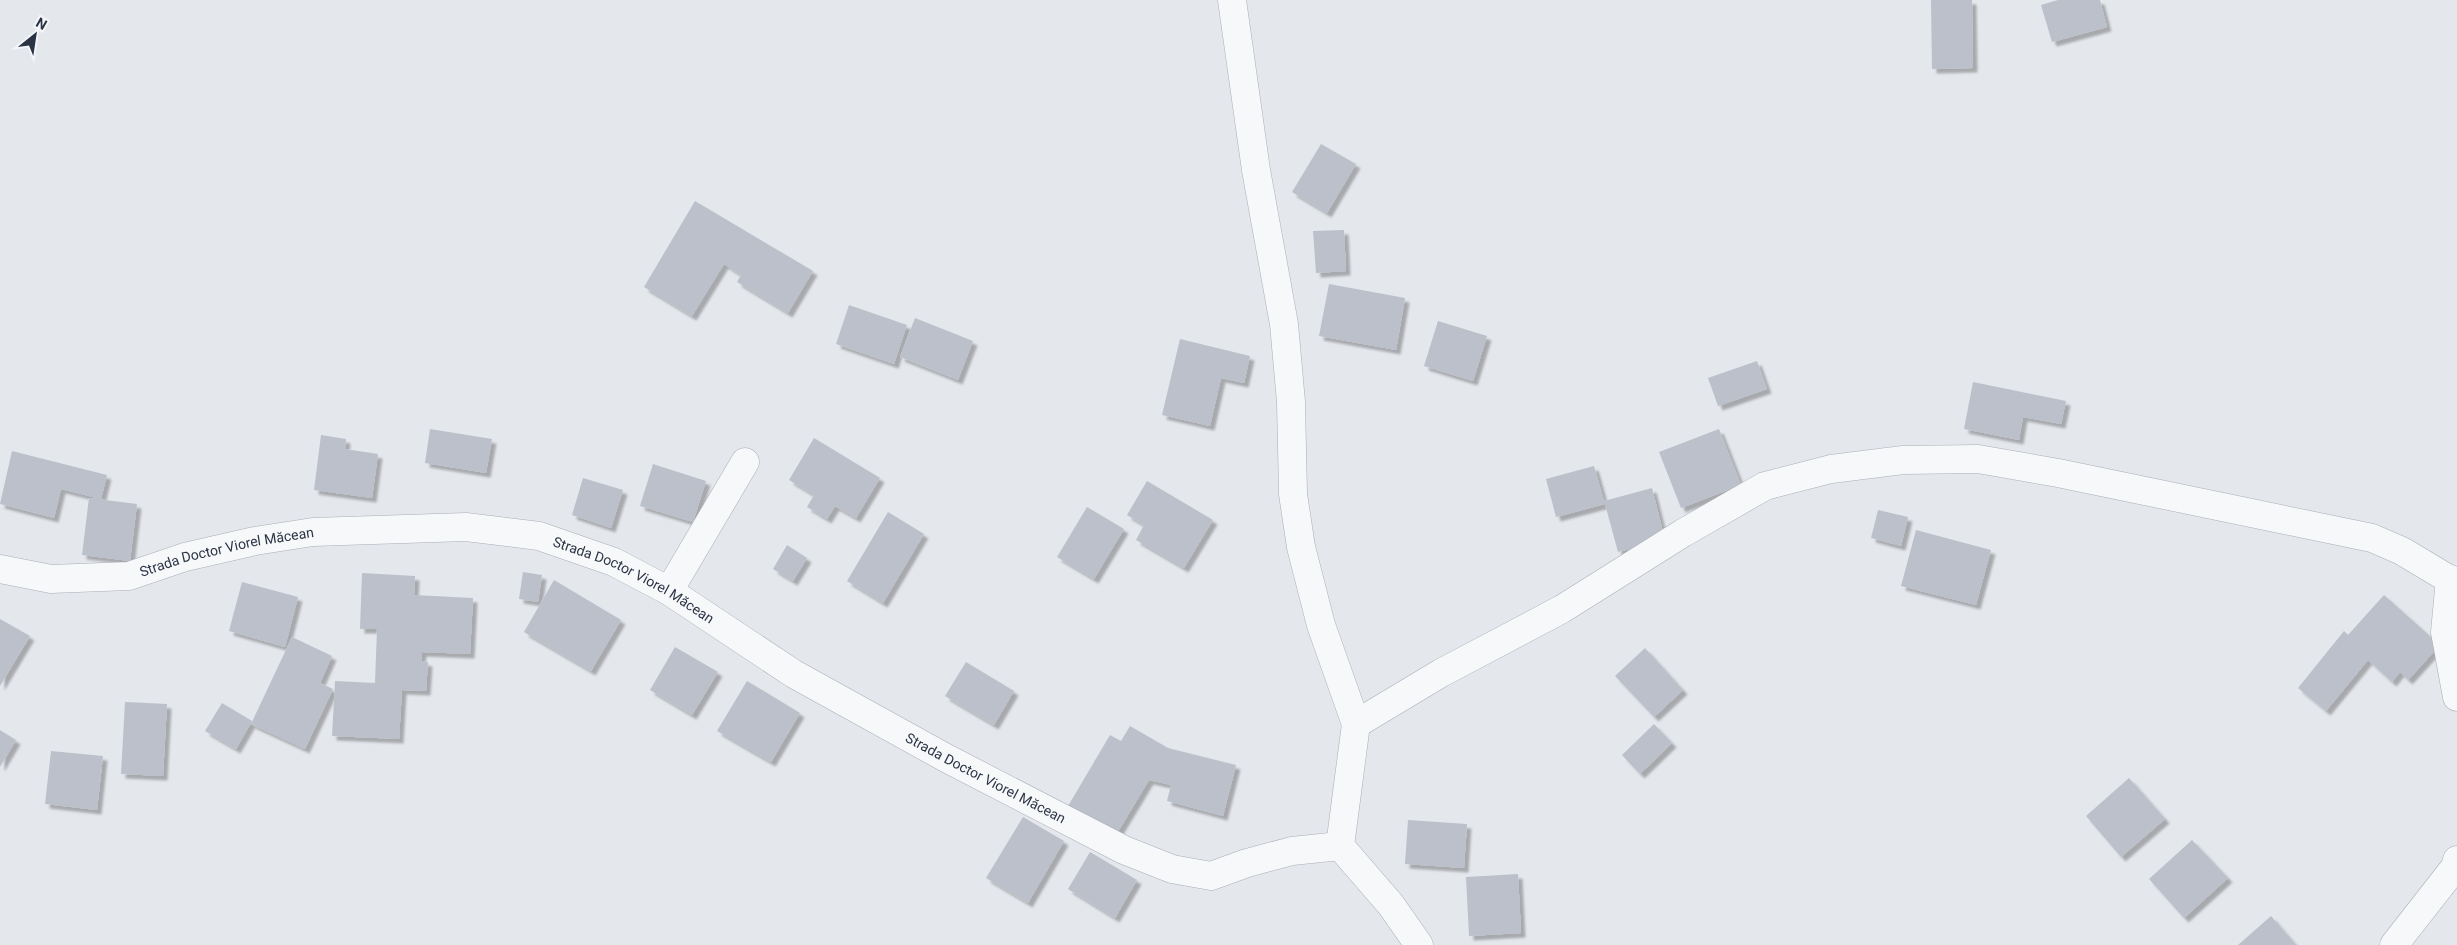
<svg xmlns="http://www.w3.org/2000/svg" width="2457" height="945" font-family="Roboto,sans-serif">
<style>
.building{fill:#bbc0ca;filter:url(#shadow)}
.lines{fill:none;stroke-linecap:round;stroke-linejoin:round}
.minor-casing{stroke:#a9aeb7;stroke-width:29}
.minor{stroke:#f7f8fa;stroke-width:28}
.labels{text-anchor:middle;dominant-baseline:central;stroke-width:4;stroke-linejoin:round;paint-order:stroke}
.street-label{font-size:14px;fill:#2b3445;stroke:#f4f6f9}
</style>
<defs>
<filter id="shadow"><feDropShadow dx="4.5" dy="4.5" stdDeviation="1" flood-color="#0004"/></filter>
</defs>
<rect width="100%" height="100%" fill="#e4e7ec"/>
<g class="building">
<polygon points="1931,0 1972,0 1973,68 1932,69"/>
<polygon points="2058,0 2100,0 2107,27 2052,42 2041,5"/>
<polygon points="1321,144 1356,164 1327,213 1292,192"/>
<polygon points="695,201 813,271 788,313 737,282 741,275 724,264 692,316 644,287"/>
<polygon points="1344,230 1346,271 1316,273 1313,231"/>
<polygon points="1329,284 1405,298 1396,350 1319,336"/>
<polygon points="849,305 907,325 894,364 836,344"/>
<polygon points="915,318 973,341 958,380 900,357"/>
<polygon points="1438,321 1487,336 1473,381 1424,366"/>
<polygon points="1180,339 1250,356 1244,383 1221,378 1210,426 1162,415"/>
<polygon points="1757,361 1767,389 1718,406 1708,378"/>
<polygon points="1973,382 2066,401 2061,424 2023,417 2019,440 1964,429"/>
<polygon points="430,429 492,439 486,473 425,463"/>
<polygon points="1719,429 1741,485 1681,508 1659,452"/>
<polygon points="321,435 346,439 345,449 378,454 372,498 314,490"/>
<polygon points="814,438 880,478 856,518 835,506 827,519 807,507 814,495 789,480"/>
<polygon points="12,451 107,475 101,499 61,489 54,518 0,504"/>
<polygon points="653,464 706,481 693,522 640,506"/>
<polygon points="1594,466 1604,501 1652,488 1665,540 1618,552 1605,504 1556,517 1546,479"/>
<polygon points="583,478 623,490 611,528 572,515"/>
<polygon points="1147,481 1213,520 1184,568 1136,540 1144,525 1127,515"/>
<polygon points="89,498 137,504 130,561 82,555"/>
<polygon points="1087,507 1124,529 1094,579 1057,557"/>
<polygon points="1878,510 1908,517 1901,546 1871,538"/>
<polygon points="888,512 924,534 883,603 847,581"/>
<polygon points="1916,530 1991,550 1976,605 1901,586"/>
<polygon points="787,545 807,558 793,581 773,569"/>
<polygon points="523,572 542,575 538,602 519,599"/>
<polygon points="362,573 415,576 414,595 473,598 470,654 422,652 421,661 428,662 426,691 402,690 399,739 332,736 335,681 375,683 377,629 360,629"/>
<polygon points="554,580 621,620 591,671 524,632"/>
<polygon points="242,582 298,597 285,647 229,631"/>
<polygon points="2384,595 2440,645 2408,680 2400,672 2392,682 2368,660 2326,711 2298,688 2344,631 2348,635"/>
<polygon points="0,619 30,636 0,686"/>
<polygon points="292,637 332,656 320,683 333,689 305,749 251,724"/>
<polygon points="675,647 718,672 692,715 650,690"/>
<polygon points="1645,648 1683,690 1654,717 1615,676"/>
<polygon points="966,662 1014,691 994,725 945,696"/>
<polygon points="747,681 800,713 771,762 717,731"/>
<polygon points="125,702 167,704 163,776 121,774"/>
<polygon points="222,703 252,721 236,749 205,731"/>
<polygon points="1654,724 1672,743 1640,774 1622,755"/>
<polygon points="1130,726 1168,748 1236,765 1223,816 1167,801 1171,785 1149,780 1116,835 1068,806 1110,735 1121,741"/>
<polygon points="0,730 16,740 0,767"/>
<polygon points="51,751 103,756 97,810 45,804"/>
<polygon points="2129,778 2165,819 2121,857 2086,816"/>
<polygon points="1023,817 1064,841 1028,903 986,878"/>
<polygon points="1408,820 1467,824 1464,868 1405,864"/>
<polygon points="2192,840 2228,878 2184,918 2149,879"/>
<polygon points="1090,852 1137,880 1115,918 1068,889"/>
<polygon points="1518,874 1521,933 1469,936 1466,877"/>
<polygon points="2271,916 2296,945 2238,945"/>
</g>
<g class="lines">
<defs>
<g id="minor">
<polyline points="1232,0 1256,170 1284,324 1291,402 1293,494 1301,547 1321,625 1356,724"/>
<path id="s1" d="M0 569 51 579 129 576 185 557 255 541 313 532 466 527 539 536 614 562 669 591 794 674 946 758 1124 850 1172 869 1211 876 1247 863 1292 851 1340 846"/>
<polyline points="2450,579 2445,632 2457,697"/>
<polyline points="669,591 745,462"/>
<polyline points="1340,846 1356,724 1441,673 1562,609 1683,533 1765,486 1831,469 1903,460 1978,459 2058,473 2372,538 2402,551 2457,584"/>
<polyline points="1340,846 1391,905 1419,945"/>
<polyline points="2394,945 2455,867 2457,860"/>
</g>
</defs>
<use href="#minor" class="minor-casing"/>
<use href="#minor" class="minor"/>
</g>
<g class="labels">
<g class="street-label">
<text stroke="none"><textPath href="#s1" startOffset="231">Strada Doctor Viorel Măcean</textPath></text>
<text stroke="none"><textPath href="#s1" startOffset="651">Strada Doctor Viorel Măcean</textPath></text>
<text stroke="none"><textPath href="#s1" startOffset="1056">Strada Doctor Viorel Măcean</textPath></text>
</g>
</g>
<g transform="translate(35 35) rotate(30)" stroke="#f4f6f9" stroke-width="4" paint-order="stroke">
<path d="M0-4L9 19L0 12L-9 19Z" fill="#2b3445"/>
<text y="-8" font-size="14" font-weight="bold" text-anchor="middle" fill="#2b3445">N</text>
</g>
</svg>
